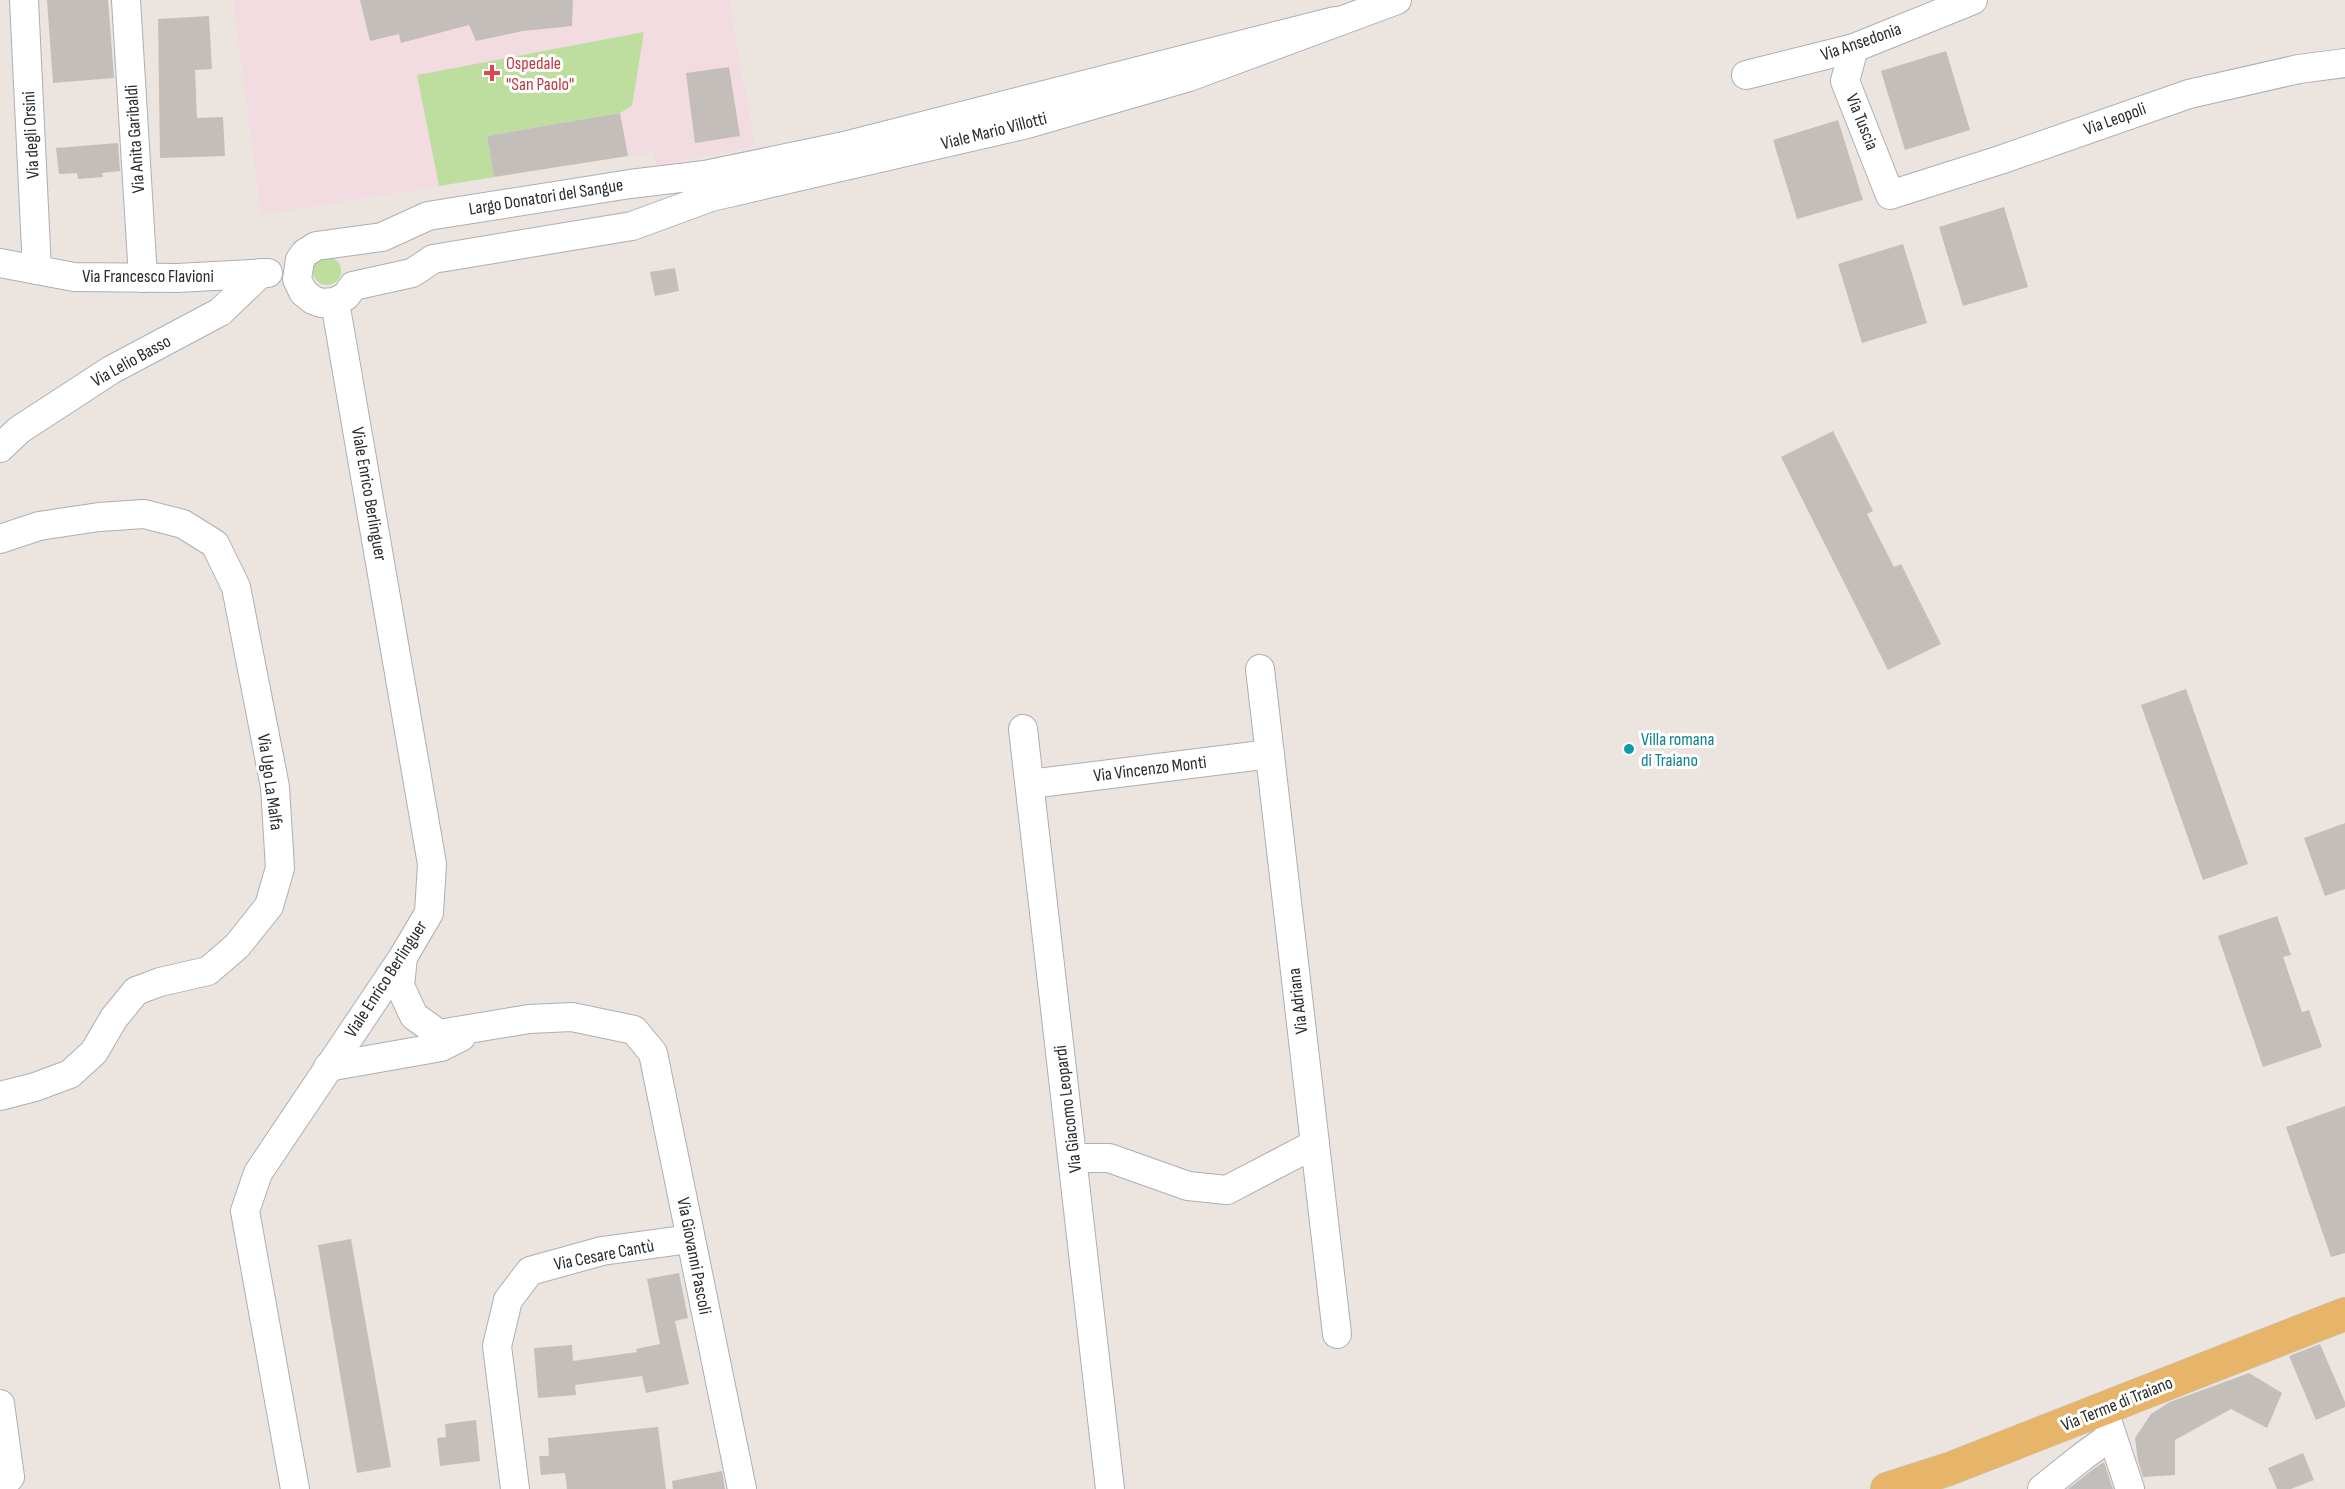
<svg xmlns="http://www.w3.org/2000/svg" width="2345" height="1489" font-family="'Sofia Sans Condensed',sans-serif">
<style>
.medical{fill:#f2dce1}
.green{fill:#bede9f}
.building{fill:#c4beba}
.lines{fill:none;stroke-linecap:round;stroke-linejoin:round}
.minor-casing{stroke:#abafb6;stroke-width:30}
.major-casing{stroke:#c4c4c4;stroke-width:34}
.minor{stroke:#fff;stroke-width:28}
.major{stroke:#e6b569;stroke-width:33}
.health-dot{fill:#e0444e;stroke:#fff;stroke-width:2}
.culture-dot{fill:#0f9aa8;stroke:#fff;stroke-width:2}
.labels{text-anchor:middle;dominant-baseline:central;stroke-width:6;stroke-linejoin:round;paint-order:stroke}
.street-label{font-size:18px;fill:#2b2b2b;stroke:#fff}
.health-label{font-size:18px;fill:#be3a42;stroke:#fff;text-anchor:start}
.culture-label{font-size:18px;fill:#0d838f;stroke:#fff;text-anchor:start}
</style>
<rect width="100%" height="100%" fill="#ece4de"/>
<polygon class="medical" points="233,0 729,0 755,146 657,166 653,152 261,215"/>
<g class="green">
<polygon points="644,32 632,106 620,113 487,136 494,177 439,186 417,75"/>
<circle cx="327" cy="271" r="14"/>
</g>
<g class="building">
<polygon points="47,0 108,0 114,78 53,83"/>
<polygon points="360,0 573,0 572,26 523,31 476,41 469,25 401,43 399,34 370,41"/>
<polygon points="209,16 212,69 195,70 197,118 223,117 225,156 160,158 158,19"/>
<polygon points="1946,51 1970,130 1905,150 1881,71"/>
<polygon points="729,67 740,136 695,143 686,73"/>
<polygon points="620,113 628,156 494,177 487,136"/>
<polygon points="1838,120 1863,200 1797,219 1773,140"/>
<polygon points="118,143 120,171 102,173 103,177 78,179 77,173 59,174 56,148"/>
<polygon points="2004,207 2028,287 1963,306 1939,227"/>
<polygon points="1903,244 1927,323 1862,343 1838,264"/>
<polygon points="675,268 679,291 655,296 650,272"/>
<polygon points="1833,431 1873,511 1867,514 1894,567 1901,564 1941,644 1888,670 1781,457"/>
<polygon points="2186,689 2248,864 2203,880 2141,705"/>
<polygon points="2345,823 2345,889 2325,896 2304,838"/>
<polygon points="2277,916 2291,955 2283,957 2302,1012 2309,1010 2322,1047 2263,1067 2218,936"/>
<polygon points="2345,1106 2345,1253 2331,1257 2286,1127"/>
<polygon points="351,1239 391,1467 357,1473 318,1245"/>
<polygon points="679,1273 688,1318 675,1321 689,1384 646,1393 642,1376 575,1385 576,1395 538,1398 534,1348 572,1345 573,1361 637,1352 636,1349 660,1344 647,1279"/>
<polygon points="2320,1344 2345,1402 2345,1407 2316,1420 2289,1356"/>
<polygon points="2249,1373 2282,1393 2267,1428 2231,1409 2175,1440 2175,1475 2143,1477 2138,1461 2135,1438 2151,1414 2170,1402"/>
<polygon points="476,1420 480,1461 440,1466 437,1438 446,1437 445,1424"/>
<polygon points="658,1427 666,1489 567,1489 565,1473 541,1475 539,1456 549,1456 548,1438"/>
<polygon points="2303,1453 2314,1480 2291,1489 2277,1489 2268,1468"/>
<polygon points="2104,1462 2113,1489 2068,1489 2092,1470"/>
<polygon points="722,1471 725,1489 673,1489 672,1481"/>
</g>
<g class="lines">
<defs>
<g id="minor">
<polyline points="24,0 37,270"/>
<polyline points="126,0 143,278"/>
<polyline points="1335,21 844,146 705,175 630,184 428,216 382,237 316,246 305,253 300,260 297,279 303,292 313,300 321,303 335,302 346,296 353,286 412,273 433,259 632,226 711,197 1027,124 1189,77 1397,0"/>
<polyline points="1854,48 1845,81 1890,195 2000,160 2189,94 2299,69 2345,63"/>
<polyline points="1746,75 1854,48 1973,0"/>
<polyline points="0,263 74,277 177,278 268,273"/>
<polyline points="0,448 19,430 111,370 220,312 261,273"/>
<polyline points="1260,669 1337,1334"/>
<polyline points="1023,729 1110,1489"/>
<polyline points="1030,784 1270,754"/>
<polyline points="403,957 400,986 414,1016 439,1034 529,1019 572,1017 634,1030 653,1053 742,1489"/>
<polyline points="328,1067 441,1047 461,1037"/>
<polyline points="0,1096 35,1087 70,1074 94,1052 114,1018 136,991 160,982 208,971 237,946 269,906 280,868 275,787 236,587 215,544 183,524 144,514 99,517 39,526 0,539"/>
<polyline points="1074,1158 1109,1158 1188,1186 1227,1190 1315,1144"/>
<polyline points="0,1404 10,1477 0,1487"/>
<polyline points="2107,1420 2130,1489"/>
<polyline points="295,1489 245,1211 258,1173 403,957 429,913 432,864 335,302"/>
<polyline points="515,1489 497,1346 508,1300 530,1271 602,1251 690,1239"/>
<polyline points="2042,1489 2082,1457 2111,1436"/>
</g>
<polyline id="major" points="1887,1489 1949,1469 2345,1314"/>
</defs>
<use href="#minor" class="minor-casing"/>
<use href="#major" class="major-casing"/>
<use href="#minor" class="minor"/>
<use href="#major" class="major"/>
</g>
<path class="health-dot" d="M489 64h6v6h6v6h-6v6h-6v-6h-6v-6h6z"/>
<circle class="culture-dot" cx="1629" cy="749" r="6"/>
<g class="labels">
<g class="street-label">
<text transform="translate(1861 42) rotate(-19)">Via Ansedonia</text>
<text transform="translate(2115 119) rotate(-20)">Via Leopoli</text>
<text transform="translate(1862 122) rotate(68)">Via Tuscia</text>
<text transform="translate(994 131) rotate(-14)">Viale Mario Villotti</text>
<text transform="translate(31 135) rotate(-93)">Via degli Orsini</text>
<text transform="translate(135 139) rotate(-94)">Via Anita Garibaldi</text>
<text transform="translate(546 197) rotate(-9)">Largo Donatori del Sangue</text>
<text x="148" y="276">Via Francesco Flavioni</text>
<text transform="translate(131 361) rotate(-29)">Via Lelio Basso</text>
<text transform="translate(369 494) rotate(80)">Viale Enrico Berlinguer</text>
<text transform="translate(1150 769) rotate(-7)">Via Vincenzo Monti</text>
<text transform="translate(270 782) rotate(82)">Via Ugo La Malfa</text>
<text transform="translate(386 979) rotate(-57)">Viale Enrico Berlinguer</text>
<text transform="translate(1298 1001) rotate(-97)">Via Adriana</text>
<text transform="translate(1068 1109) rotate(-97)">Via Giacomo Leopardi</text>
<text transform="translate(604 1255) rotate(-11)">Via Cesare Cantù</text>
<text transform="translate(694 1256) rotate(79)">Via Giovanni Pascoli</text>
<text transform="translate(2117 1404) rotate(-22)">Via Terme di Traiano</text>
</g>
<g class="health-label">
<text x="506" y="63">Ospedale<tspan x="506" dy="21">"San Paolo"</tspan></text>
</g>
<g class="culture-label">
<text x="1641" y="739">Villa romana<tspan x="1641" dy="21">di Traiano</tspan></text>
</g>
</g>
</svg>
